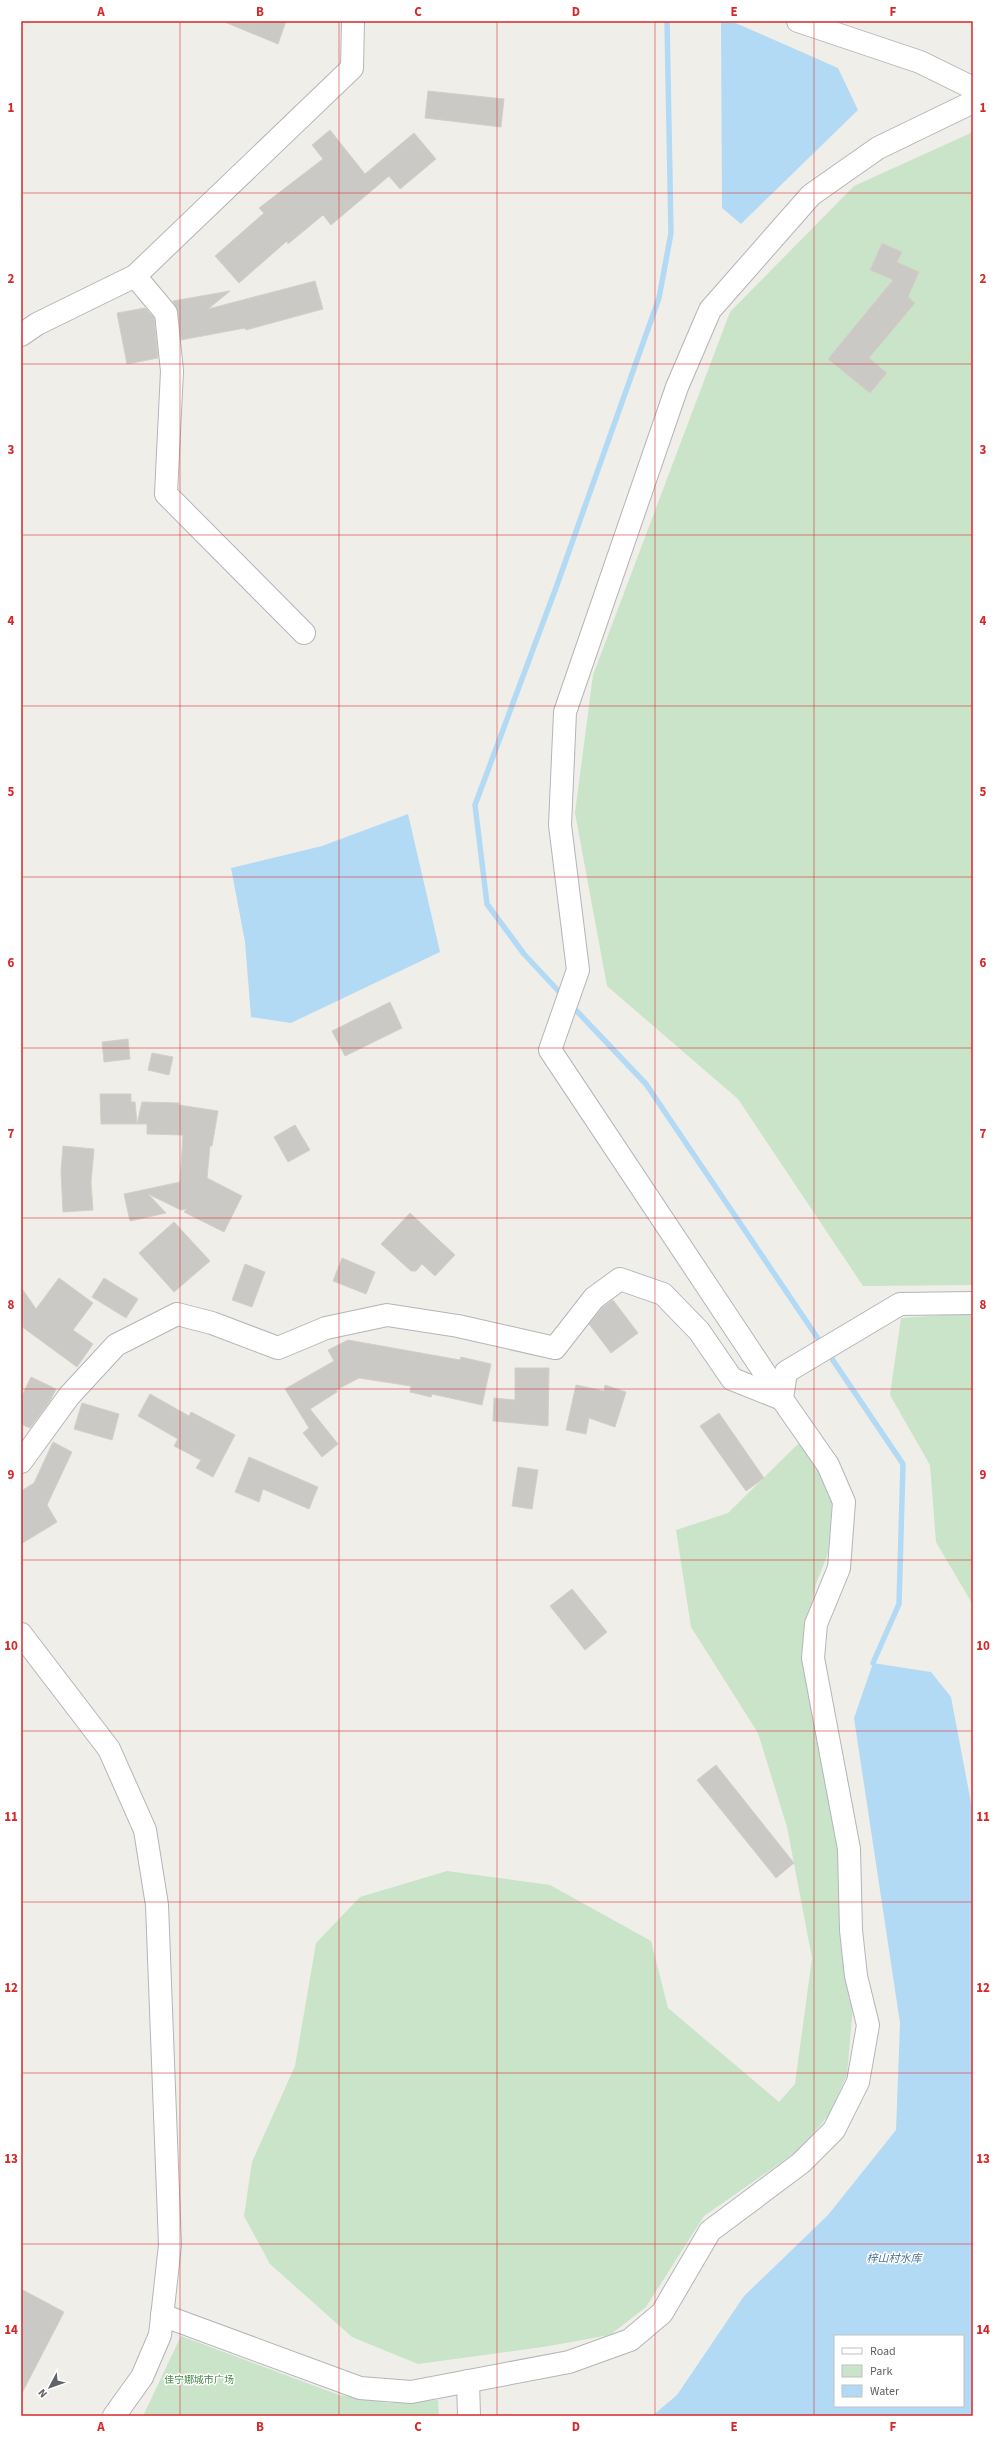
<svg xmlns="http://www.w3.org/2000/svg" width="994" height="2437" font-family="'Source Sans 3','Noto Sans SC',sans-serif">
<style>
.green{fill:#c9e4c9}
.water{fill:#b3daf5;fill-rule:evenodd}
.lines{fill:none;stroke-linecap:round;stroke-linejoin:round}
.stream{stroke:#b3daf5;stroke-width:5.5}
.building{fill:#cbc9c5;stroke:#d4d0c8}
.minor-casing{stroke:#b3b5b9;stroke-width:24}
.minor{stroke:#fff;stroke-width:22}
.grid{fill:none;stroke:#d62828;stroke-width:1;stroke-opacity:0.55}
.labels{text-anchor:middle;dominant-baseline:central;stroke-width:3;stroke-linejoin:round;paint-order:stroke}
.park-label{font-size:10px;fill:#428443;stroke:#fff}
.water-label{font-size:11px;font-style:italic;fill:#4d779e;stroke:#fff}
.neatline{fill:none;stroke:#d62828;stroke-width:1.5}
.grid-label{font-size:13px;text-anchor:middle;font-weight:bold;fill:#d62828}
</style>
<rect width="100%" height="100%" fill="#f0eee9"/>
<g class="green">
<polygon points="973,132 973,1285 863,1286 738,1099 607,986 575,813 593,675 730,312 854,186"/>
<polygon points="973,1313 973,1605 936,1542 930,1465 890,1395 901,1318"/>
<polygon points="799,1443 833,1490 828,1553 816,1584 801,1656 839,1845 853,2007 847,2075 829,2115 799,2150 704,2216 646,2307 610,2335 543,2347 418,2364 352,2337 270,2264 244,2216 252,2162 295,2066 316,1943 360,1897 447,1871 550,1885 651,1941 668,2008 779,2102 795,2084 812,1958 787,1827 758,1733 691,1627 676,1530 728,1513"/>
<polygon points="181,2336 339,2395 389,2403 438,2400 439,2416 143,2416"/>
</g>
<g class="water">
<polygon points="721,21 731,21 838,68 858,110 741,224 722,208"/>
<polygon points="408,814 440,952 291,1023 251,1017 245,942 231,868 322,846"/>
<path d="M873 1663 931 1672 951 1697 973 1813V2416H652L677 2395 744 2296 828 2215 896 2130 900 2023 854 1718ZM835 2336H963V2406H835Z"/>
</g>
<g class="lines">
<g class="stream">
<polyline points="564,997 524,954 487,904 475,805 557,585 659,298 671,233 667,21"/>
<polyline points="571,1005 646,1084 823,1346"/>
<polyline points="828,1353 903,1464 899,1604 873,1663"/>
</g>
</g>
<g class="building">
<polygon points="222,21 286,21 278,44"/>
<polygon points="428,91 504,99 501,127 425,118"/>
<polygon points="330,130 365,174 414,133 436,159 400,189 389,176 331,225 323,215 288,244 287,241 239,283 215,256 264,213 259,208 323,159 312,145"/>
<polygon points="882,243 902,252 897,262 919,272 908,297 915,303 869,358 887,373 870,393 828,359 893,280 870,270"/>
<polygon points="315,281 323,309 246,330 245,328 181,340 178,312 173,301 230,291 208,309"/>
<polygon points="145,308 154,318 158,358 127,364 117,313"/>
<polygon points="390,1002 402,1028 345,1056 332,1031"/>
<polygon points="128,1039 130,1059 104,1062 102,1042"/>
<polygon points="152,1053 173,1057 169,1075 148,1070"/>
<polygon points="100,1094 131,1094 131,1102 135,1102 137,1124 101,1124"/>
<polygon points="142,1102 179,1103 179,1105 218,1111 212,1146 210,1146 207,1178 242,1196 224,1232 184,1212 187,1209 181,1210 148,1194 166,1213 130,1221 124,1194 180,1182 183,1135 147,1134 147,1124 137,1124"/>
<polygon points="295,1125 310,1150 288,1162 274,1137"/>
<polygon points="63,1146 94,1149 91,1182 93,1210 63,1212 61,1171"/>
<polygon points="410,1213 455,1255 435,1276 422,1264 416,1271 411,1271 381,1244"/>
<polygon points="174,1222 210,1261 174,1292 139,1253"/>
<polygon points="342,1258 375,1272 366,1294 333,1281"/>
<polygon points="245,1264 265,1272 252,1307 232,1300"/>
<polygon points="59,1278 93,1303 73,1330 93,1344 77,1367 21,1326 21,1287 36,1309"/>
<polygon points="104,1278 138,1299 126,1318 92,1297"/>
<polygon points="613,1300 638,1333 611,1353 589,1324 603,1307"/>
<polygon points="348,1340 460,1360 461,1357 491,1364 482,1405 432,1394 431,1397 410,1392 411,1386 359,1378 336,1390 337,1392 310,1409 338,1444 322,1457 303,1433 309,1428 285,1389 334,1361 328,1350"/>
<polygon points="515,1368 549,1368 548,1426 493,1421 494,1398 515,1400"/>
<polygon points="31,1377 56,1389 50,1401 30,1428 21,1424 21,1398"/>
<polygon points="576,1385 604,1391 605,1385 626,1392 615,1427 589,1418 586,1434 566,1430"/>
<polygon points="150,1394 189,1416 191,1412 235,1435 213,1477 196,1468 201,1460 174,1446 178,1439 138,1416"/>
<polygon points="82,1403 119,1414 112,1440 74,1429"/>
<polygon points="719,1413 764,1478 746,1491 700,1426"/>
<polygon points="53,1442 72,1452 47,1505 57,1522 21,1544 21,1491 34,1483"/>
<polygon points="249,1457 318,1487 309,1509 263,1489 259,1502 235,1492"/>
<polygon points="518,1467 538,1470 532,1509 512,1506"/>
<polygon points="572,1589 607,1632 585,1650 550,1606"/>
<polygon points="716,1765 794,1863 776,1878 697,1780"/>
<polygon points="21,2289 64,2312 21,2395"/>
</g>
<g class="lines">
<defs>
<g id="minor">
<polyline points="798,21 920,62 973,88"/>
<polyline points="135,276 166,313 172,371 166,494 304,633"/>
<polyline points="21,335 37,324 135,276 352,68 353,21"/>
<polyline points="782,1399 550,1050 578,970 560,825 565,712 677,387 710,310 811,195 878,148 973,102"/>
<polyline points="21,1462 69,1396 116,1345 177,1314 212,1323 278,1348 326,1328 387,1315 458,1326 555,1348 594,1298 620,1279 663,1294 699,1331 732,1379 782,1399"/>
<polyline points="21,1634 109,1749 145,1830 157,1905 170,2245 160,2335 142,2377 114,2416"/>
<polyline points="162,2315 360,2388 411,2392 569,2362 630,2340 662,2313 710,2231 801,2163 834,2130 858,2082 868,2025 856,1976 851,1930 849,1849 813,1658 816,1624 839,1568 844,1502 828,1465 782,1399 786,1372 900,1304 973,1303"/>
<polyline points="468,2381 469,2416"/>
</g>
</defs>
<use href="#minor" class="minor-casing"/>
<use href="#minor" class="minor"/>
</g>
<path class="grid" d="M180 21V2416M339 21V2416M497 21V2416M655 21V2416M814 21V2416M21 193H973M21 364H973M21 535H973M21 706H973M21 877H973M21 1048H973M21 1218H973M21 1389H973M21 1560H973M21 1731H973M21 1902H973M21 2073H973M21 2244H973"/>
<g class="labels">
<g class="park-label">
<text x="199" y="2380">佳宁娜城市广场</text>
</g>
<g class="water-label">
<text x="894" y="2258">梓山村水库</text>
</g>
</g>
<rect width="994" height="2437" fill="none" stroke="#ffffff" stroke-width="44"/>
<rect x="834" y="2335" width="130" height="72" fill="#ffffff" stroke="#bfc1c2"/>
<rect x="842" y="2348" width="20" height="6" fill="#ffffff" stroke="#bfc1c2"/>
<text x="870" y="2355" font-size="12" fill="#606367">Road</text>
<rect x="842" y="2365" width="20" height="12" fill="#c9e4c9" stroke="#bfc1c2"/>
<text x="870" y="2375" font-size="12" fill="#606367">Park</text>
<rect x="842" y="2385" width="20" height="12" fill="#b3daf5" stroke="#bfc1c2"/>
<text x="870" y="2395" font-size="12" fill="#606367">Water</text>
<g transform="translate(50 2387) rotate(229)" stroke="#ffffff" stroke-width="3" paint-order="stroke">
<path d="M0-3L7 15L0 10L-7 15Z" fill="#606367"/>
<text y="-6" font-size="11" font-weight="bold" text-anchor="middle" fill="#606367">N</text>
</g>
<rect x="22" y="22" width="950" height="2393" class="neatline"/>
<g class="grid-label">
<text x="101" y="16">A</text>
<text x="260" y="16">B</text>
<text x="418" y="16">C</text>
<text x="576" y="16">D</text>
<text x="734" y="16">E</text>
<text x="893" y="16">F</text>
<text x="11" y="112">1</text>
<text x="983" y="112">1</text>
<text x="11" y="283">2</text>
<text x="983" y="283">2</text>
<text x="11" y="454">3</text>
<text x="983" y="454">3</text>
<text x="11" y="625">4</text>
<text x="983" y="625">4</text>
<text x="11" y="796">5</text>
<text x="983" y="796">5</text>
<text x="11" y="967">6</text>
<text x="983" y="967">6</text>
<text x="11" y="1138">7</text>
<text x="983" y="1138">7</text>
<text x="11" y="1309">8</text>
<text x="983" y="1309">8</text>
<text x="11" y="1479">9</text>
<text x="983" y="1479">9</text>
<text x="11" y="1650">10</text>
<text x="983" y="1650">10</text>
<text x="11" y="1821">11</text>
<text x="983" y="1821">11</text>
<text x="11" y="1992">12</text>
<text x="983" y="1992">12</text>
<text x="11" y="2163">13</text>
<text x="983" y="2163">13</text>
<text x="11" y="2334">14</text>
<text x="983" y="2334">14</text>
<text x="101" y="2431">A</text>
<text x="260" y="2431">B</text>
<text x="418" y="2431">C</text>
<text x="576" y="2431">D</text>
<text x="734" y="2431">E</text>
<text x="893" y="2431">F</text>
</g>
</svg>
